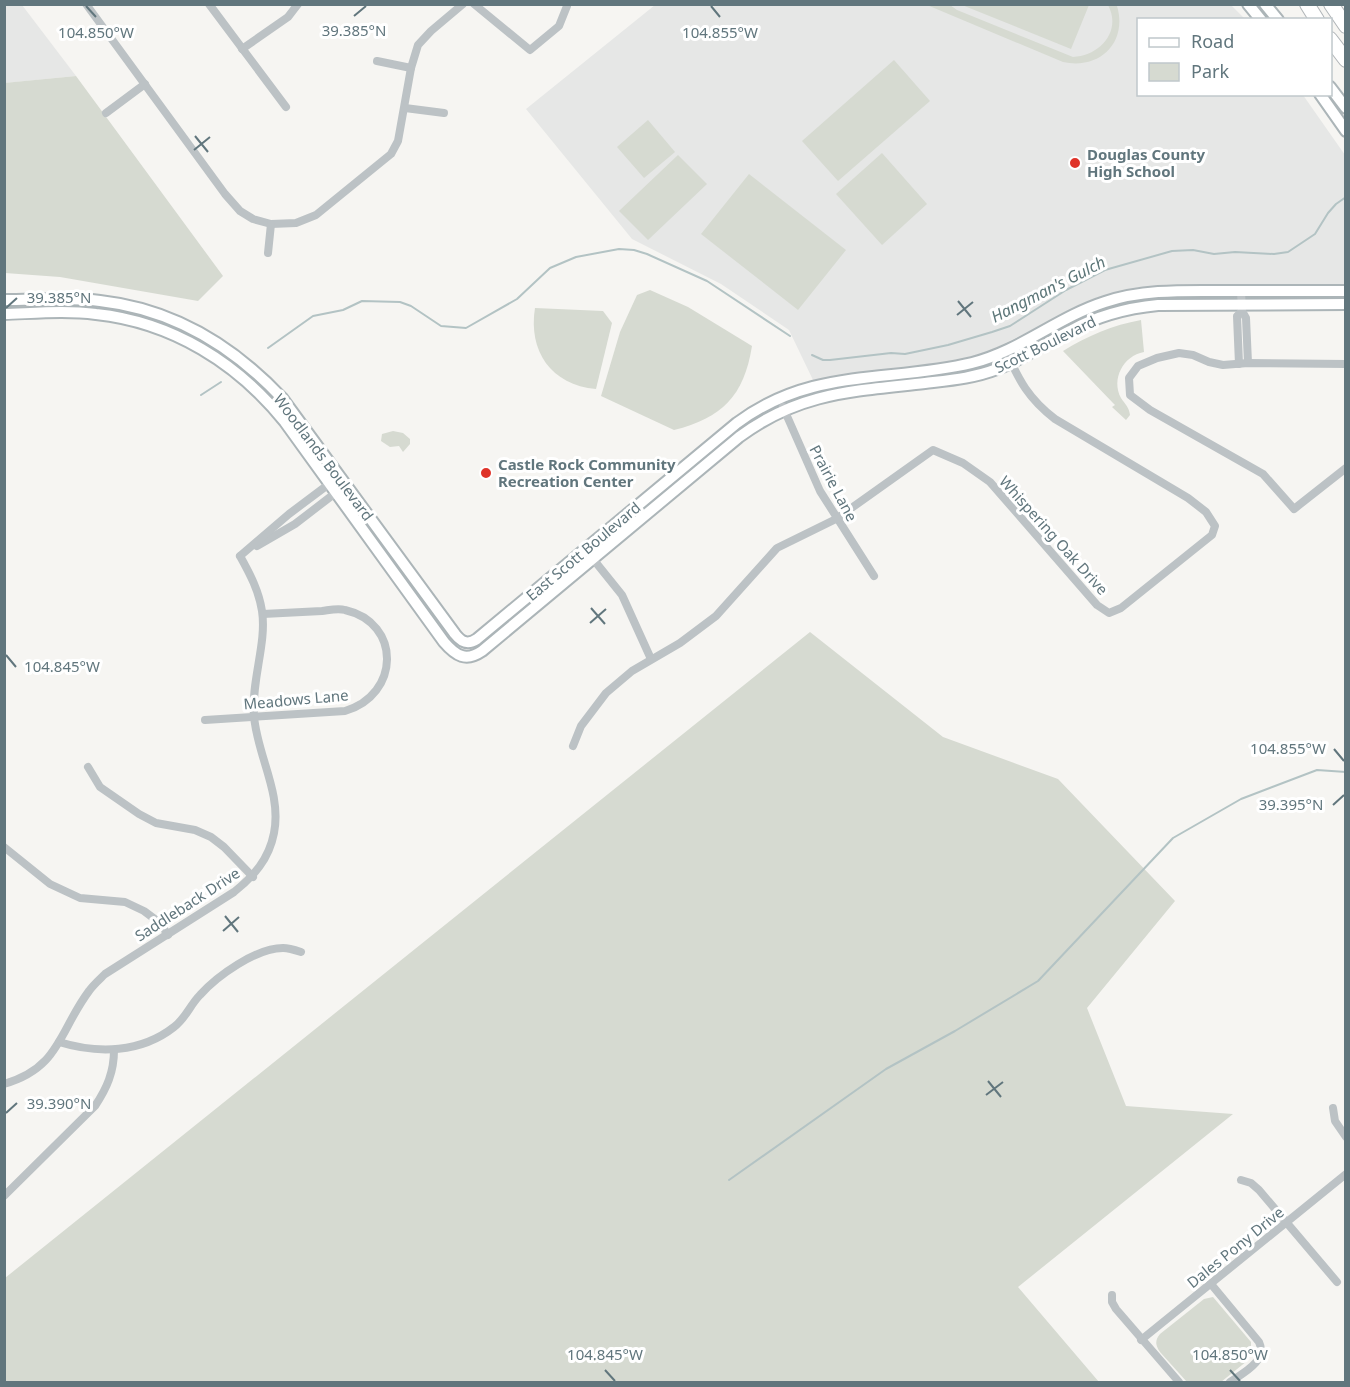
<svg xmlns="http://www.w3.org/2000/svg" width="1350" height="1387" font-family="'Noto Sans',sans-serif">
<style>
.built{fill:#e6e7e6}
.green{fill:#d6dad1}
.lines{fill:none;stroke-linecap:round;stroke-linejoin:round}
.stream{stroke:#b3c3c4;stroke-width:2}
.secondary-casing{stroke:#acb5b8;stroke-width:14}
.highway-casing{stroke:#b0b5b8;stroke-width:16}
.street{stroke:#bcc2c5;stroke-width:8}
.secondary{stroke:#fff;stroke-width:10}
.highway{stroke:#fff;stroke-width:14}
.ticks{fill:none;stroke:#61767d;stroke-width:2}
.poi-dot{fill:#df3329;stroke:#fff;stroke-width:2}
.labels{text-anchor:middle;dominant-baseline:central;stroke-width:6;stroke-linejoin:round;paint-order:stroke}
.poi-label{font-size:15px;font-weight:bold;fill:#61767d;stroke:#fff;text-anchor:start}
.street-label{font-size:15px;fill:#61767d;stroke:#fff}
.water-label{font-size:16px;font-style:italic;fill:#5c7678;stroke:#fff}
.ticks-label{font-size:15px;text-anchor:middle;fill:#61767d;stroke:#fff;stroke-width:6;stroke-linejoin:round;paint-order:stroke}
</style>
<rect width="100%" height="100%" fill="#f6f5f2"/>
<g class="built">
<polygon points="5,5 22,5 76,76 5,83"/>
<polygon points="655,5 1231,5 1245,19 1138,20 1138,94 1303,95 1345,155 1345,287 1168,286 1140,287 1096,298 983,354 960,360 813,380 789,330 721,284 632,239 526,109"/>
</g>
<g class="green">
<path d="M927 5H950L957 10 1073 57C1100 56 1122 31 1108 5H1116L1117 6C1128 43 1099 70 1063 62Z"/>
<polygon points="962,5 1089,5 1071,49"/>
<polygon points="894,60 930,101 838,181 802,141"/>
<polygon points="76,76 223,276 198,301 60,277 5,273 4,83"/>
<polygon points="648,120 675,152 644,178 617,147"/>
<polygon points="882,153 927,204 882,245 836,194"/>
<polygon points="678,155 707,184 648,240 619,211"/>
<polygon points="749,174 846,250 798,310 701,234"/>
<path d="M650 290 688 307 752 346C744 396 722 418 674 430L601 396 620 332 637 295Z"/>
<path d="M535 308 603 311 612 323 596 389C551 385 528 351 535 308Z"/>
<path d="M1141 320 1144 352C1123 356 1111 379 1121 398 1125 404 1129 407 1130 415L1126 420 1112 407 1115 405 1113 403 1063 351C1087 336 1113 325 1141 320Z"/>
<polygon points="393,431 403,433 410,439 410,444 403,452 399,446 390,447 381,441 382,434"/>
<polygon points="810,632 943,737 1058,779 1175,901 1087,1008 1126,1106 1233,1114 1018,1287 1099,1382 5,1382 5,1278"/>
<path d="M1213 1297 1251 1342V1355L1247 1361 1221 1382H1187L1160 1352C1155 1345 1155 1340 1160 1334L1204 1299Z"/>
</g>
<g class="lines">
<g class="stream">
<polyline points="268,348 313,316 343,310 362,301 400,302 411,306 441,326 466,328 517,299 550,268 576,257 619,249 634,250 647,254 707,281 790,336"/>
<polyline points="812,355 823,360 830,360 891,353 905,354 948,345 992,332 1010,326 1066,290 1105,270 1172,251 1193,250 1214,254 1235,252 1274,254 1288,252 1315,234 1328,213 1336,204 1346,197"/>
<polyline points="201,395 221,382"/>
<polyline points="729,1180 886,1069 955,1031 1038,981 1173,838 1241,799 1317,770 1346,772"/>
</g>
<defs>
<g id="secondary">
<polyline points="1248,4 1261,20"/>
<polyline points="1265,4 1278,20"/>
<polyline points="1330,87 1346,108"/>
<polyline points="1320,94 1346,131"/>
<path d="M4 300C36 300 69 297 100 301 172 309 233 346 282 398L455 634C462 643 468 645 477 639L737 423C812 367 888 383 972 363 1020 351 1058 317 1105 302 1144 289 1186 291 1227 291 1266 291 1306 291 1346 291"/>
<path d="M4 314C35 313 66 310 96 314 172 322 238 363 285 422L444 642C456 656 466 662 482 651L739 437C799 392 854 391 925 383 950 380 974 378 997 369 1023 359 1046 343 1070 331 1097 316 1127 308 1158 305L1346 304"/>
</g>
<g id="highway">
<polyline points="1307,4 1317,20"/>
<polyline points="1331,4 1346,26"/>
<polyline points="1330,39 1346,60"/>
</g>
</defs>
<use href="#secondary" class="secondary-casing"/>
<use href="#highway" class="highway-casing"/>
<g class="street">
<polyline points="86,4 225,194 240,211 253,219 271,224 296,223 316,215 391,154 398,141 411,68 418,45 431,31 463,4"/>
<polyline points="209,4 286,107"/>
<polyline points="474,4 530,50 559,26 567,6"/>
<polyline points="242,49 288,17 298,4"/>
<polyline points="377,61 411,68"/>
<polyline points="405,108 444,113"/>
<polyline points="106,113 145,84"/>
<polyline points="268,253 271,224"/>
<polyline points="1242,311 1246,318 1248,363"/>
<polyline points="1239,364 1237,316 1242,311 1241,291"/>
<polyline points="1346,364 1248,363 1223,365 1209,362 1193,355 1179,353 1157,358 1138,366 1129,378 1130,395 1150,410 1263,474 1294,509 1346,468"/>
<polyline points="783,407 820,491 874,576"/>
<polyline points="257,546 295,524 338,491"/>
<polyline points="585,549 622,595 651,659"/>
<polyline points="240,556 289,514 329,484 344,482"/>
<path d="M205 720 345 711C400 695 402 623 345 610 338 608 330 610 322 611 303 612 283 613 263 614"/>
<path d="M573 746 581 726 606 693 632 671 680 643 716 616 777 548 836 519 933 450 963 463 990 482 1097 605 1109 613 1121 608 1212 535 1215 526 1206 512 1188 498 1055 419C1029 399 1019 381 1006 351"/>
<polyline points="88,767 100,787 139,814 156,823 195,830 211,837 224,847 253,877"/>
<polyline points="4,847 50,884 80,898 125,902 144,911 160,923 168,935"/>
<path d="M59 1042C98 1054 141 1053 174 1027 186 1018 190 1005 200 995 217 976 256 948 283 948 289 948 295 950 301 952"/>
<path d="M4 1084C60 1068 59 1031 89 991 93 985 100 979 105 974L234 892C254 876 269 859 274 833 282 793 257 755 254 716 251 681 267 643 262 611 259 591 250 574 240 556"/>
<polyline points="1333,1108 1335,1121 1346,1137"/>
<polyline points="1241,1180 1251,1183 1259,1190 1337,1282"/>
<path d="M4 1196 95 1106C107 1088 114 1072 114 1050"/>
<path d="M1211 1284 1259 1342C1268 1361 1243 1373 1230 1382"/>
<polyline points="1112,1295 1112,1302 1116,1309 1179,1382"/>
<polyline points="1141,1340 1346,1174"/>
</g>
<use href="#secondary" class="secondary"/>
<use href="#highway" class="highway"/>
</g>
<path class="ticks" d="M86 6 96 17M711 6 720 17M354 16 366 6M195 136 208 152M194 150 210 137M958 301 971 317M6 308 17 298M957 315 973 302M591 608 605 624M590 623 606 609M6 655 16 667M1334 749 1344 761M1333 805 1344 795M225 916 238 932M223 931 239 917M988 1081 1001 1097M986 1095 1003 1082M6 1113 17 1103M605 1370 615 1381M1230 1370 1240 1381"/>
<g class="poi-dot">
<circle cx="1075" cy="163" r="6"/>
<circle cx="486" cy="473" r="6"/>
</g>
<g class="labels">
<g class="poi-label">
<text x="1087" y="154">Douglas County<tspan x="1087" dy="17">High School</tspan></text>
<text x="498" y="464">Castle Rock Community<tspan x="498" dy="17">Recreation Center</tspan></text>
</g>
<g class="street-label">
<text transform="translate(1045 344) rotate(-26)">Scott Boulevard</text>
<text transform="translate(324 457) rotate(53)">Woodlands Boulevard</text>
<text transform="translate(834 483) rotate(62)">Prairie Lane</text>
<text transform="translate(1054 535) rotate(48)">Whispering Oak Drive</text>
<text transform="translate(583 551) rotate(-40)">East Scott Boulevard</text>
<text transform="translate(296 699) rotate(-5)">Meadows Lane</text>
<text transform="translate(187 904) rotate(-33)">Saddleback Drive</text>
<text transform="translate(1235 1247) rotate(-39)">Dales Pony Drive</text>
</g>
<g class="water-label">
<text transform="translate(1048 289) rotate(-27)">Hangman's Gulch</text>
</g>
</g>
<g class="ticks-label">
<text x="354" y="36">39.385°N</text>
<text x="96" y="38">104.850°W</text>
<text x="720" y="38">104.855°W</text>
<text x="59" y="303">39.385°N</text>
<text x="62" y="672">104.845°W</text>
<text x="1288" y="754">104.855°W</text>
<text x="1291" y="810">39.395°N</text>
<text x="59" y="1109">39.390°N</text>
<text x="605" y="1360">104.845°W</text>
<text x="1230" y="1360">104.850°W</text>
</g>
<rect width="1350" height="1387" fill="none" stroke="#61767d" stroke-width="12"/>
<rect x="1137" y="18" width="195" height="78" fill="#ffffff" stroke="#c0c8cb" stroke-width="1.5"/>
<rect x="1149" y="38" width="30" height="9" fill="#ffffff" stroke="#c0c8cb" stroke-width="1.5"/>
<text x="1191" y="48" font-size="18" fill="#61767d">Road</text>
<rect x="1149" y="63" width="30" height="18" fill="#d6dad1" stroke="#c0c8cb" stroke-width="1.5"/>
<text x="1191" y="78" font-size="18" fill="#61767d">Park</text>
</svg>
